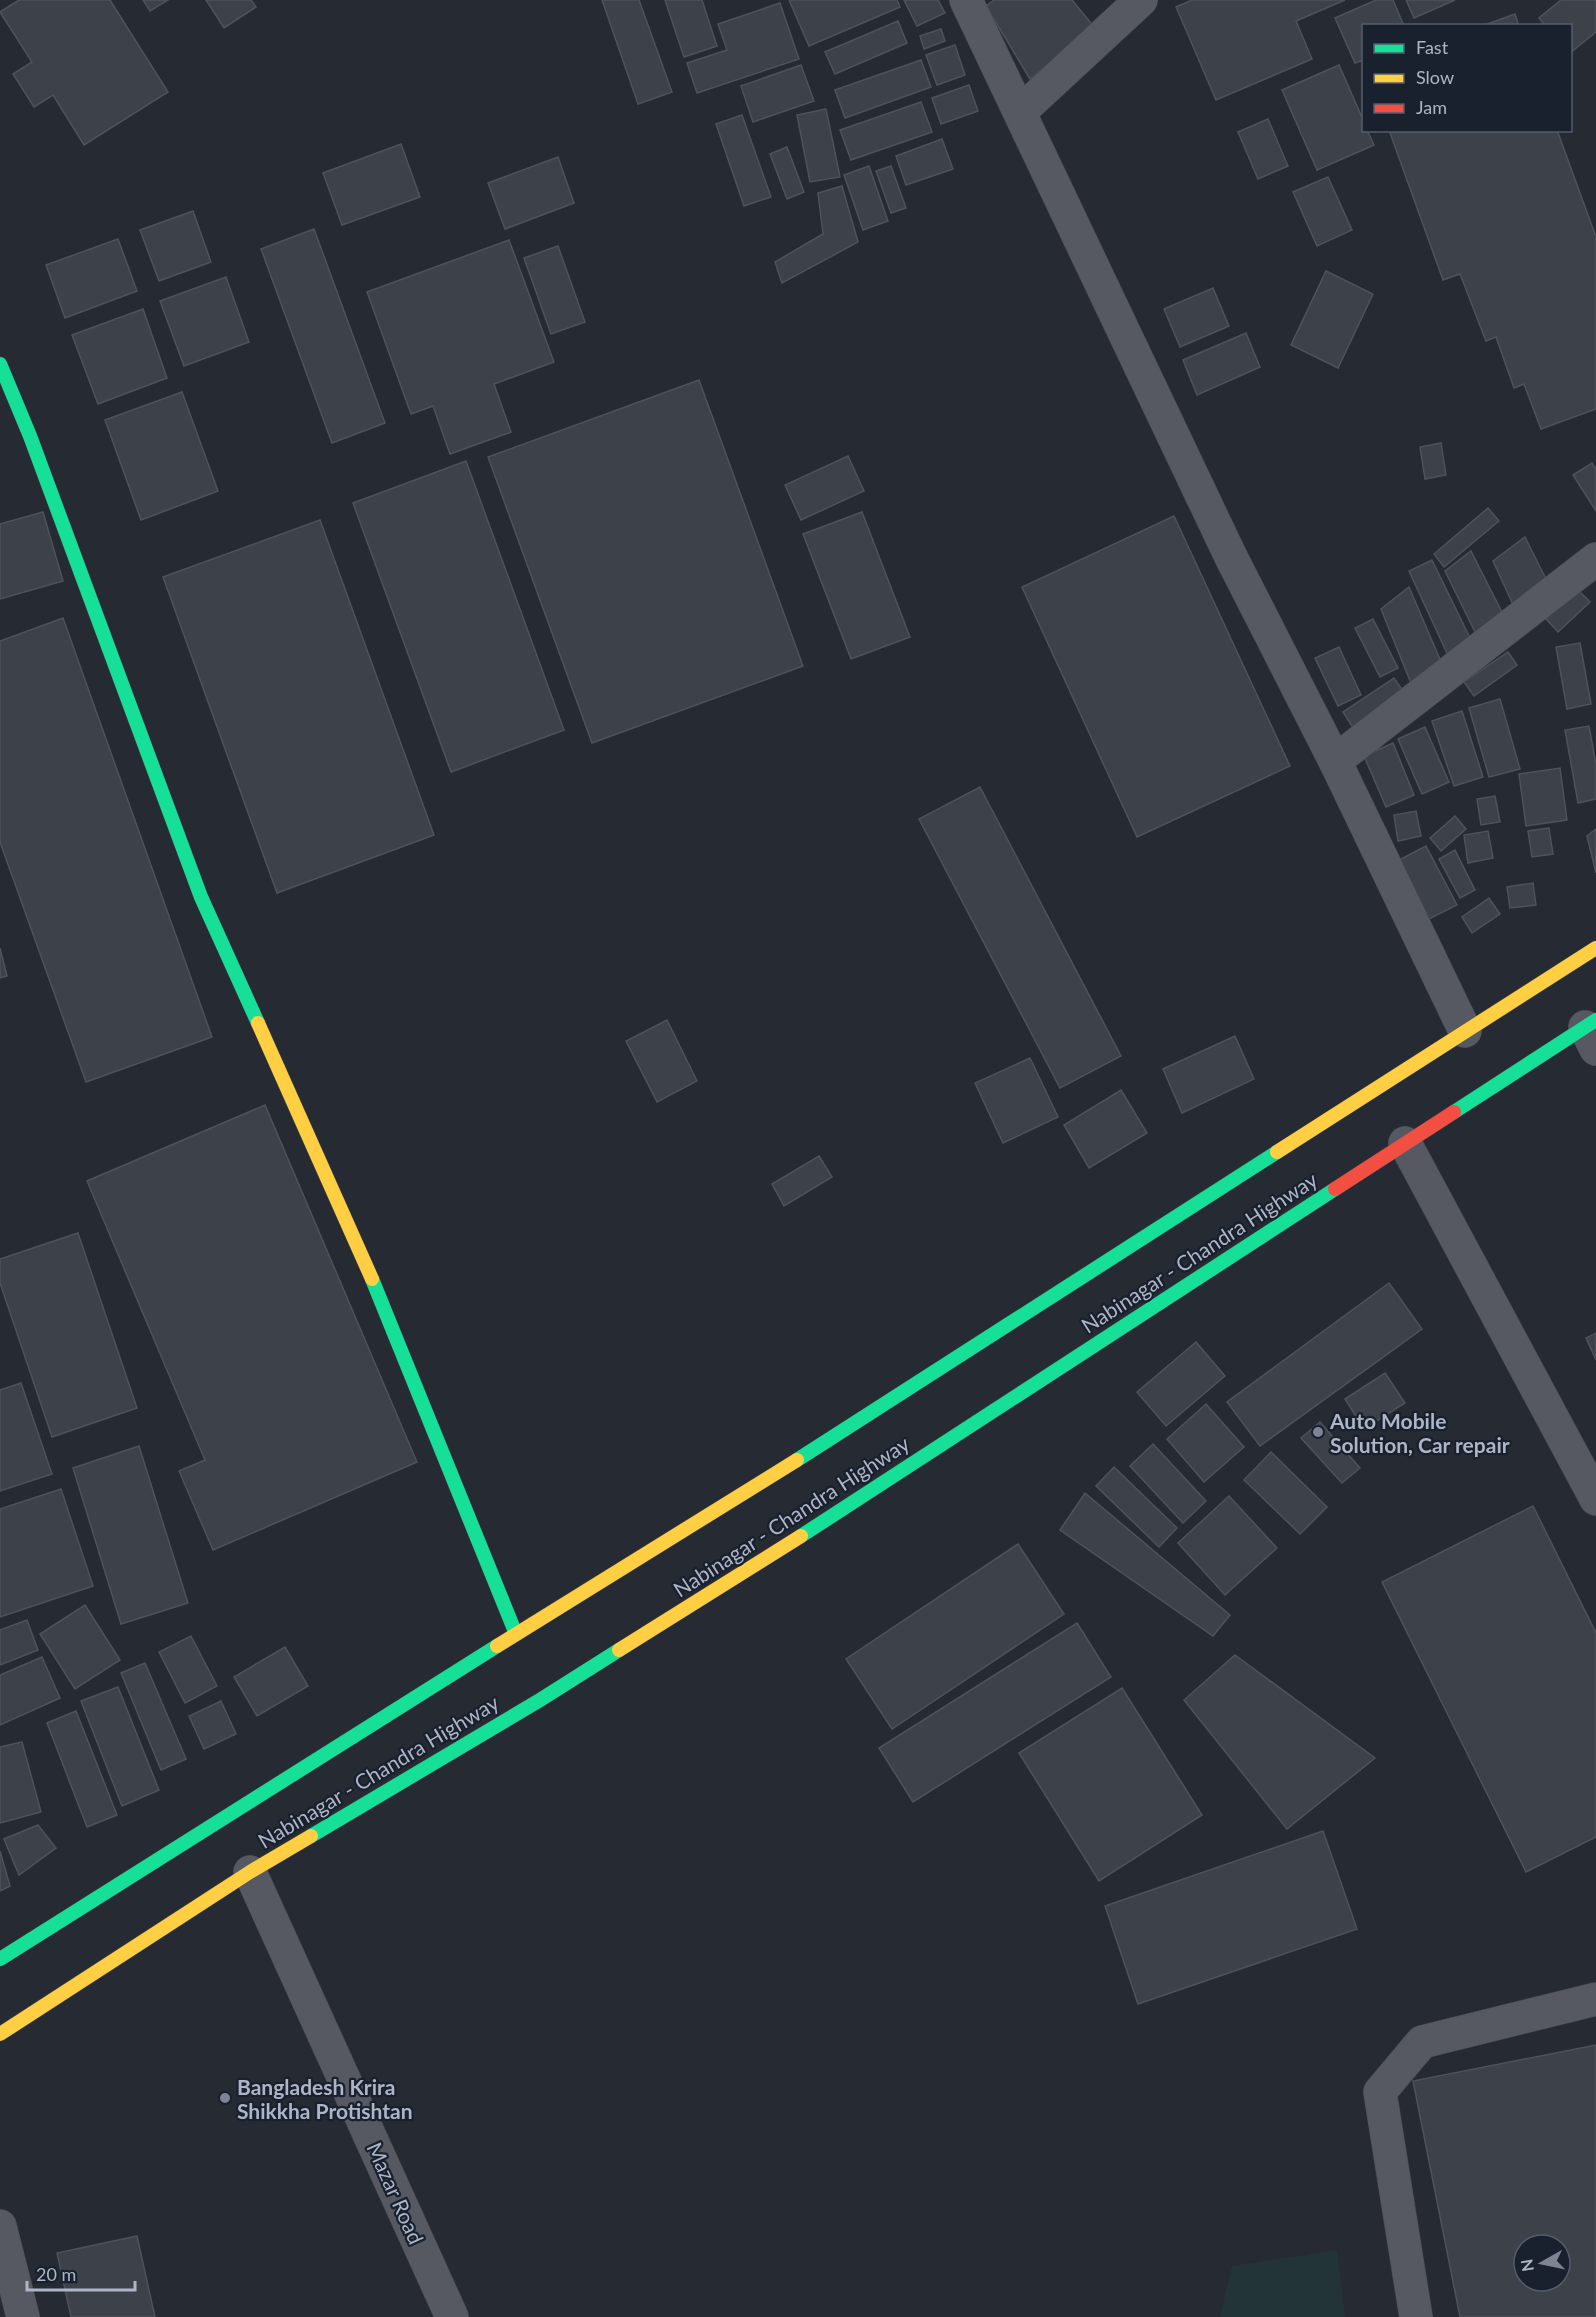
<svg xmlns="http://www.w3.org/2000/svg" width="1596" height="2317" font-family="Lato,sans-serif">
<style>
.green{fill:#233439}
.building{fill:#3d414a;stroke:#4d525c;stroke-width:1.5;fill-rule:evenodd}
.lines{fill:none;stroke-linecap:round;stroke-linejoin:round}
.street-casing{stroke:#42454c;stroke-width:34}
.fast-casing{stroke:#42454c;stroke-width:15}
.slow-casing{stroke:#42454c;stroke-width:15}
.jam-casing{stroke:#42454c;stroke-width:15}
.street{stroke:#565962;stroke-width:33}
.fast{stroke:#16e098;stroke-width:14}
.slow{stroke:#ffcf43;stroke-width:14}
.jam{stroke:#f24e42;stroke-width:14}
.poi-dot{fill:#7e8493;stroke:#19202e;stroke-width:2}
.labels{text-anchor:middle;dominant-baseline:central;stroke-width:4.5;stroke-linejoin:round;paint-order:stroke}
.street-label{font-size:21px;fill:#aeb5c6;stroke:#19202e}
.poi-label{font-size:21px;font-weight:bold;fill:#aeb5c6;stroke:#19202e;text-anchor:start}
</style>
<rect width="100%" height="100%" fill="#262a33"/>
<polygon class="green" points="1337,2250 1345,2317 1220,2317 1232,2266"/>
<g class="building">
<polygon points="19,0 110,0 168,92 84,145 53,95 34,107 13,74 32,62 0,12"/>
<polygon points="143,0 168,0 150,11"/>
<polygon points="206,0 251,0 256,7 224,28"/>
<polygon points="602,0 639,0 672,92 638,104"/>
<polygon points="665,0 702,0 717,46 684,57"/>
<polygon points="789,0 897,0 900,7 809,46"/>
<polygon points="904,0 938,0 945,13 917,26"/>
<polygon points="994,0 1072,0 1094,27 1030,79 986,6"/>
<polygon points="1192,0 1345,0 1296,21 1312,59 1216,100 1176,7"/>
<polygon points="1376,0 1393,0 1404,26 1364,26 1364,60 1355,63 1335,18"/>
<polygon points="1406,0 1455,0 1414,18"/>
<polygon points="1561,0 1596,0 1596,32 1570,53 1570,26 1545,26 1539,18"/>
<polygon points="780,3 799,59 697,93 687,63 727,50 718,24"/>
<polygon points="1515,14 1519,26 1482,26"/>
<polygon points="898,21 907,43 835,74 825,52"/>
<polygon points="941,29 945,41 924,49 920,36"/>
<polygon points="955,45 965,75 937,85 926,55"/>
<polygon points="921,60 931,87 845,118 835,90"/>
<polygon points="801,65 814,101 753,122 741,86"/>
<polygon points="1339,65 1364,122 1364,130 1367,130 1374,145 1317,170 1282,90"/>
<polygon points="969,85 978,111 941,124 932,98"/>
<polygon points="921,102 932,132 851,160 840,130"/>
<polygon points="826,109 840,177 810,182 797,115"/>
<polygon points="742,115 771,197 744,206 716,124"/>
<polygon points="1268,119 1288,166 1258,179 1238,132"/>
<polygon points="1389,130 1557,130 1596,237 1596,409 1541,429 1524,384 1514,388 1496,337 1486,341 1460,274 1443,280"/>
<polygon points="942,139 953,169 906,185 896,156"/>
<polygon points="401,144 420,197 342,225 323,173"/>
<polygon points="787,147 804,192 787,199 770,154"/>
<polygon points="558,157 574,203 505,229 488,183"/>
<polygon points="869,166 888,221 863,230 844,175"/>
<polygon points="891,166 906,208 891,213 876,171"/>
<polygon points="1328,177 1352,230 1317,246 1293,192"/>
<polygon points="842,186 858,242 782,283 775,262 823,234 818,193"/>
<polygon points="193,211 211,262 159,281 140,230"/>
<polygon points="314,229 385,423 332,443 261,249"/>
<polygon points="118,239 137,291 65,318 46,265"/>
<polygon points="509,240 554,362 494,384 511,432 450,454 433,406 411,414 367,292"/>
<polygon points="558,246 585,322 551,334 524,258"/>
<polygon points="1326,271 1373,294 1338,368 1291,345"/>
<polygon points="226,277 249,342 184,366 160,301"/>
<polygon points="1213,288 1229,326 1180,347 1164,309"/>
<polygon points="143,309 167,378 98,404 72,335"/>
<polygon points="1246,333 1260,367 1197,395 1183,360"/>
<polygon points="699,380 803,666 592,743 488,457"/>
<polygon points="182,392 218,491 141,520 105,420"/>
<polygon points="1441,443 1446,475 1425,479 1420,447"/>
<polygon points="848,456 864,491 801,520 785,485"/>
<polygon points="466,461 564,730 451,772 353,503"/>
<polygon points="1592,463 1596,469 1596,511 1573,475"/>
<polygon points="1488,508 1499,521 1444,567 1434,554"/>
<polygon points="43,512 63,581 0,599 0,524"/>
<polygon points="862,512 910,637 851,659 803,534"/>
<polygon points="1174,516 1290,766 1137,837 1022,587"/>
<polygon points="320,520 434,835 277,893 163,577"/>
<polygon points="1525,537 1547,581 1515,609 1493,561"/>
<polygon points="1471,551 1506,620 1480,642 1445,571"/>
<polygon points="1432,560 1473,644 1452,664 1409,571"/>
<polygon points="1409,587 1445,671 1415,693 1381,609"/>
<polygon points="1578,590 1590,602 1558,632 1546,619"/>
<polygon points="63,618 212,1037 86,1082 0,842 0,641"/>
<polygon points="1373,619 1398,668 1380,677 1355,628"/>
<polygon points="1580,643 1591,704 1567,709 1556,647"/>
<polygon points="1339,647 1361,695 1338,706 1315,658"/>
<polygon points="1508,652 1517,665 1474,696 1464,682"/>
<polygon points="1394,678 1407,697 1355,731 1343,712"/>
<polygon points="1500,699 1520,769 1489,777 1469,708"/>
<polygon points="1462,711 1483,777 1454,786 1432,721"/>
<polygon points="1589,726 1596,765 1596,799 1578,803 1565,730"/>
<polygon points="1425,727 1449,782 1422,794 1398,739"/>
<polygon points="1393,743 1414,795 1386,807 1364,756"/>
<polygon points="1560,768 1567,820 1526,826 1519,774"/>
<polygon points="980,787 1121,1056 1060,1088 919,819"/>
<polygon points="1495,796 1500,822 1481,825 1477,799"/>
<polygon points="1416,811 1421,836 1398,841 1394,815"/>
<polygon points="1455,816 1466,829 1441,851 1430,838"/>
<polygon points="1549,828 1553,854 1532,857 1528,831"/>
<polygon points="1596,829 1596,873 1587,836"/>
<polygon points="1488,831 1493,858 1468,863 1464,835"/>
<polygon points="1426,846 1457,905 1425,921 1395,862"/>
<polygon points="1455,850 1475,890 1460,898 1439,859"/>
<polygon points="1533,883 1536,905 1510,908 1507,887"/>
<polygon points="1489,898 1500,914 1472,933 1462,917"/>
<polygon points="0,948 7,976 0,978"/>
<polygon points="667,1020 697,1081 657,1102 626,1041"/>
<polygon points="1235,1036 1254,1079 1182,1113 1163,1069"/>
<polygon points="1030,1058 1058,1117 1003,1143 975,1083"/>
<polygon points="1121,1090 1147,1133 1089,1168 1064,1125"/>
<polygon points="265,1105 417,1462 213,1550 179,1471 205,1460 87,1181"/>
<polygon points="819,1156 832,1177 784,1206 772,1184"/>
<polygon points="78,1233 137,1408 52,1437 0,1283 0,1259"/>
<polygon points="1389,1283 1422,1329 1260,1446 1227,1402"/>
<polygon points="1596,1333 1596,1360 1586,1338"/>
<polygon points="1196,1342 1225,1376 1166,1426 1137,1392"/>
<polygon points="1385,1373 1405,1403 1364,1429 1345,1399"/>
<polygon points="21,1383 52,1474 0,1491 0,1390"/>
<polygon points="1206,1404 1244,1447 1204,1482 1167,1439"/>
<polygon points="1320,1422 1360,1468 1342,1483 1301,1438"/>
<polygon points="1153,1444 1206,1501 1183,1523 1130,1466"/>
<polygon points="139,1446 188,1603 121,1624 73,1468"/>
<polygon points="1271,1452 1327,1507 1300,1534 1244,1480"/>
<polygon points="1114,1467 1177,1528 1159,1547 1096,1486"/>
<polygon points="61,1489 93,1586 0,1617 0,1509"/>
<polygon points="1085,1493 1230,1615 1213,1636 1060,1530"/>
<polygon points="1229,1496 1277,1548 1225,1595 1178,1543"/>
<polygon points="1533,1506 1596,1633 1596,1837 1526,1872 1382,1582"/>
<polygon points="1018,1544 1064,1614 892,1729 846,1659"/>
<polygon points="85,1605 120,1660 75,1689 40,1634"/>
<polygon points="27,1620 38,1650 0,1665 0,1630"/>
<polygon points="1077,1623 1111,1677 913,1802 879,1748"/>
<polygon points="191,1636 217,1686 185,1703 159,1652"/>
<polygon points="285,1647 308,1686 257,1716 234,1677"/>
<polygon points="1235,1655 1375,1758 1287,1829 1184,1700"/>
<polygon points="42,1657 60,1698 0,1725 0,1675"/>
<polygon points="145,1663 186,1759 161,1770 121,1673"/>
<polygon points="118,1687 159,1790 122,1806 81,1701"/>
<polygon points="1122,1688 1202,1815 1099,1881 1019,1753"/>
<polygon points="221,1701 236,1734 204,1749 189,1716"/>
<polygon points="76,1711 117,1815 87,1827 47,1723"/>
<polygon points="22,1742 41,1812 0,1823 0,1747"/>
<polygon points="38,1825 56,1848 19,1875 4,1839"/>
<polygon points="1323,1831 1357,1929 1138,2004 1105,1906"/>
<polygon points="0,1851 10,1886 0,1891"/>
<path d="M1596 2045V2317H1460L1413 2081ZM1524 2245H1560V2281H1524Z"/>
<polygon points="137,2236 155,2317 71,2317 57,2253"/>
</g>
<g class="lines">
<defs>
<g id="street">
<polyline points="966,0 1230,555 1335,761 1465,1031"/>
<polyline points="1020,112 1141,0"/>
<polyline points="1335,761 1596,559"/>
<polyline points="1585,1027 1596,1049"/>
<polyline points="1405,1143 1596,1499"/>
<polyline points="250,1872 452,2317"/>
<polyline points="0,2226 23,2317"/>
<polyline points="1416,2317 1380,2092 1422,2042 1596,1999"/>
</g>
<g id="fast">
<polyline points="0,364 30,436 201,897 258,1023"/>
<polyline points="1454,1112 1596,1020"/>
<polyline points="372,1279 516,1634"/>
<polyline points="797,1460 1277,1152"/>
<polyline points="801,1536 1335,1189"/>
<polyline points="311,1836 540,1700 619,1650"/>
<polyline points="0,1959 497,1646"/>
</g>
<g id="slow">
<polyline points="258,1023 372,1279"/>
<polyline points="1277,1152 1596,948"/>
<polyline points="497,1646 797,1460"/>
<polyline points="619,1650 801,1536"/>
<polyline points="0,2034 250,1872 311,1836"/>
</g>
<polyline id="jam" points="1335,1189 1454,1112"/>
</defs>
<use href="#street" class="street-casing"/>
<use href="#fast" class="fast-casing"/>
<use href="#slow" class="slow-casing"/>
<use href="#jam" class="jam-casing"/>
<use href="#street" class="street"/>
<use href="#fast" class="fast"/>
<use href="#slow" class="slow"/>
<use href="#jam" class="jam"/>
</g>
<g class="poi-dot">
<circle cx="1318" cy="1432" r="6"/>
<circle cx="225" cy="2098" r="6"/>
</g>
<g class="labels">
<g class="street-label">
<text transform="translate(1199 1252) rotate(-33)">Nabinagar - Chandra Highway</text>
<text transform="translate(791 1516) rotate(-33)">Nabinagar - Chandra Highway</text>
<text transform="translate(378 1771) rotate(-31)">Nabinagar - Chandra Highway</text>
<text transform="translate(396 2193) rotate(66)">Mazar Road</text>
</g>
<g class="poi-label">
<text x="1330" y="1420">Auto Mobile<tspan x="1330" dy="24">Solution, Car repair</tspan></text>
<text x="237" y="2086">Bangladesh Krira<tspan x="237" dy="24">Shikkha Protishtan</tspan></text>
</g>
</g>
<rect x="1362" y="24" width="210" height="108" fill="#19202e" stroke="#555c6b" stroke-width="1.5"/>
<rect x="1374" y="44" width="30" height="9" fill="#16e098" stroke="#555c6b" stroke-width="1.5"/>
<text x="1416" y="54" font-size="18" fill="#aeb5c6">Fast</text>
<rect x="1374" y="74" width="30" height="9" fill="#ffcf43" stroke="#555c6b" stroke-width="1.5"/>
<text x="1416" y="84" font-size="18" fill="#aeb5c6">Slow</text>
<rect x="1374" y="104" width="30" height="9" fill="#f24e42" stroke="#555c6b" stroke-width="1.5"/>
<text x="1416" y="114" font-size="18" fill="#aeb5c6">Jam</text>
<g transform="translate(1542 2263) rotate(261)"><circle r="28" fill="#19202e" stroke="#555c6b" stroke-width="1.5"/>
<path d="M0-4.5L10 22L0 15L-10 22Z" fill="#7e8493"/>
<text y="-9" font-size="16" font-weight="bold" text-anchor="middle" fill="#aeb5c6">N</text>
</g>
<path d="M27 2281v9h108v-9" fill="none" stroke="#aeb5c6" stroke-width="3"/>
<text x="36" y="2281" font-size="18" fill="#aeb5c6" stroke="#19202e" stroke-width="4.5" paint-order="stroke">20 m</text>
</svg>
